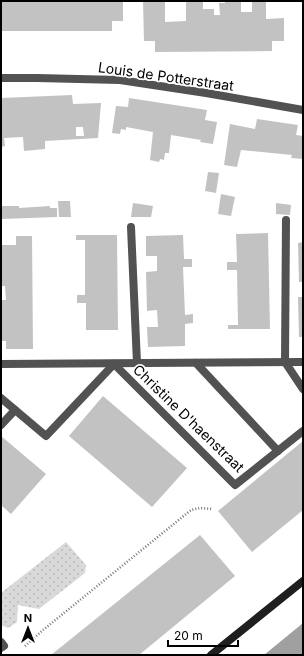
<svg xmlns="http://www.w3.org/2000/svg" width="304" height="656" font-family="Inter,sans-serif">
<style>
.grass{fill:url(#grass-dots)}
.water{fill:#a0a0a0}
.building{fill:#c2c2c2;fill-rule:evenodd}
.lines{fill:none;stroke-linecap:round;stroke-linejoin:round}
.path{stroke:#747474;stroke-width:2.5;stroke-dasharray:1 2;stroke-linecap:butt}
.service{stroke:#525252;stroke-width:8}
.pedestrian{stroke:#525252;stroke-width:8}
.minor{stroke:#525252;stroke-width:8}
.secondary{stroke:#1f1f1f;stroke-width:8}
.labels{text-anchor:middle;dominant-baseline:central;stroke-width:3.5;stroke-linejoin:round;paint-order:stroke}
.street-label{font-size:14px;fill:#000;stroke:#fff}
</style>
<defs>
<pattern id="grass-dots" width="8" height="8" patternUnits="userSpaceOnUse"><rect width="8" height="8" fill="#d9d9d9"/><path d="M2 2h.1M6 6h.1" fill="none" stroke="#b8b8b8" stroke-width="1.8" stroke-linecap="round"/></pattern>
</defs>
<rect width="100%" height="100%" fill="#fff"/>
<polygon class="grass" points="66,542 86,565 85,573 39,609 18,605 17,622 8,628 1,625 1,593"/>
<polygon class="water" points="303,623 303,655 264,655"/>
<g class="building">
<polygon points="1,1 123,1 123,21 112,21 112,31 1,31"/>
<polygon points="143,1 165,1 165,22 186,21 186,2 203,2 203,9 214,9 214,15 220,15 219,3 225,3 225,1 241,1 241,12 252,12 252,1 266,1 266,19 284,18 284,41 272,41 272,51 155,52 155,41 144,41"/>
<path d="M72 95 73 104 101 103 98 138 45 141V149L24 151 23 137 4 138 5 146 1 147V98ZM76 127H83L84 136H76Z"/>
<polygon points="129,98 207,110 205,120 217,122 213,144 200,142 201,140 171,135 169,153 165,153 164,160 160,159 159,162 150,160 153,132 126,127 126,130 121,129 120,134 112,133 116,106 128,107"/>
<polygon points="257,119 298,125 296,135 303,136 303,159 291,158 292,155 241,150 237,167 224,165 230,124 255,129"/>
<polygon points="208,172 219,173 216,193 205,191"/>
<polygon points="221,194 235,197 231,216 218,214"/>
<polygon points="58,201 70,201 71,217 59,217"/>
<polygon points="133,203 153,206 151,217 131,217"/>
<polygon points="276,203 291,205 290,215 276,214"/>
<polygon points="1,206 19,206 19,208 50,206 50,208 57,208 57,217 1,219"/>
<polygon points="268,233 270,329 228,329 228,325 238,325 237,270 227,270 227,262 237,262 236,234"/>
<polygon points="76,235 117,235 118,330 86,330 86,303 77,303 77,295 85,295 85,240 76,240"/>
<polygon points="183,235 184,259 192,259 192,267 183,267 185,315 193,314 193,323 185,324 185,346 148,347 147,327 158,327 157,310 147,311 146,272 157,271 157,256 146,256 146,236"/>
<polygon points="16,236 32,236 33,349 6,349 6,341 1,341 1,300 6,300 5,286 1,286 1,245 16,245"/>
<polygon points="303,242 303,282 299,282 298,243"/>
<polygon points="298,297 303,297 303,337 299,337"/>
<polygon points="103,396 187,468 152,507 69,436"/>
<polygon points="1,436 46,474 11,514 1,505"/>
<polygon points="303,441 303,510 252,552 218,511"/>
<polygon points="200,535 235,576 139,655 51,655"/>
</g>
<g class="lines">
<polyline class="path" points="25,646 43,630 191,510 200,508 212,509"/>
<g class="service">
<polyline points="196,363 278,451"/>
<polyline points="1,642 4,646 1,648"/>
</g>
<polyline class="pedestrian" points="1,425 15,410"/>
<g class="minor">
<polyline points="1,78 37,78 120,80 206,93 303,110"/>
<polyline points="286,220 285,362 303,389"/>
<polyline points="131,227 137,363"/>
<polyline points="1,364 303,362"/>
<polyline points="1,398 46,436 114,364 235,485 303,431"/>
</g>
<polyline class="secondary" points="211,655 303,581"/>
</g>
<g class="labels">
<g class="street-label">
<text transform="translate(166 76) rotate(8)">Louis de Potterstraat</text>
<text transform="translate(189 418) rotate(44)">Christine D'haenstraat</text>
</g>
</g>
<rect width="304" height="656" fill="none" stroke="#000000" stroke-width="4"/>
<g transform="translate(28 628)" stroke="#ffffff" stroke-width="3" paint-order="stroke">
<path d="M0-3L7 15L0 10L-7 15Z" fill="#000000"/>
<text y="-6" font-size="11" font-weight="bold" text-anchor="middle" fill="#000000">N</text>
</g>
<path d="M168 640v6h70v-6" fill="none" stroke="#000000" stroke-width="2"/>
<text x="174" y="640" font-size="12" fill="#000000" stroke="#ffffff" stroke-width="3" paint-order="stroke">20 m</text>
</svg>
